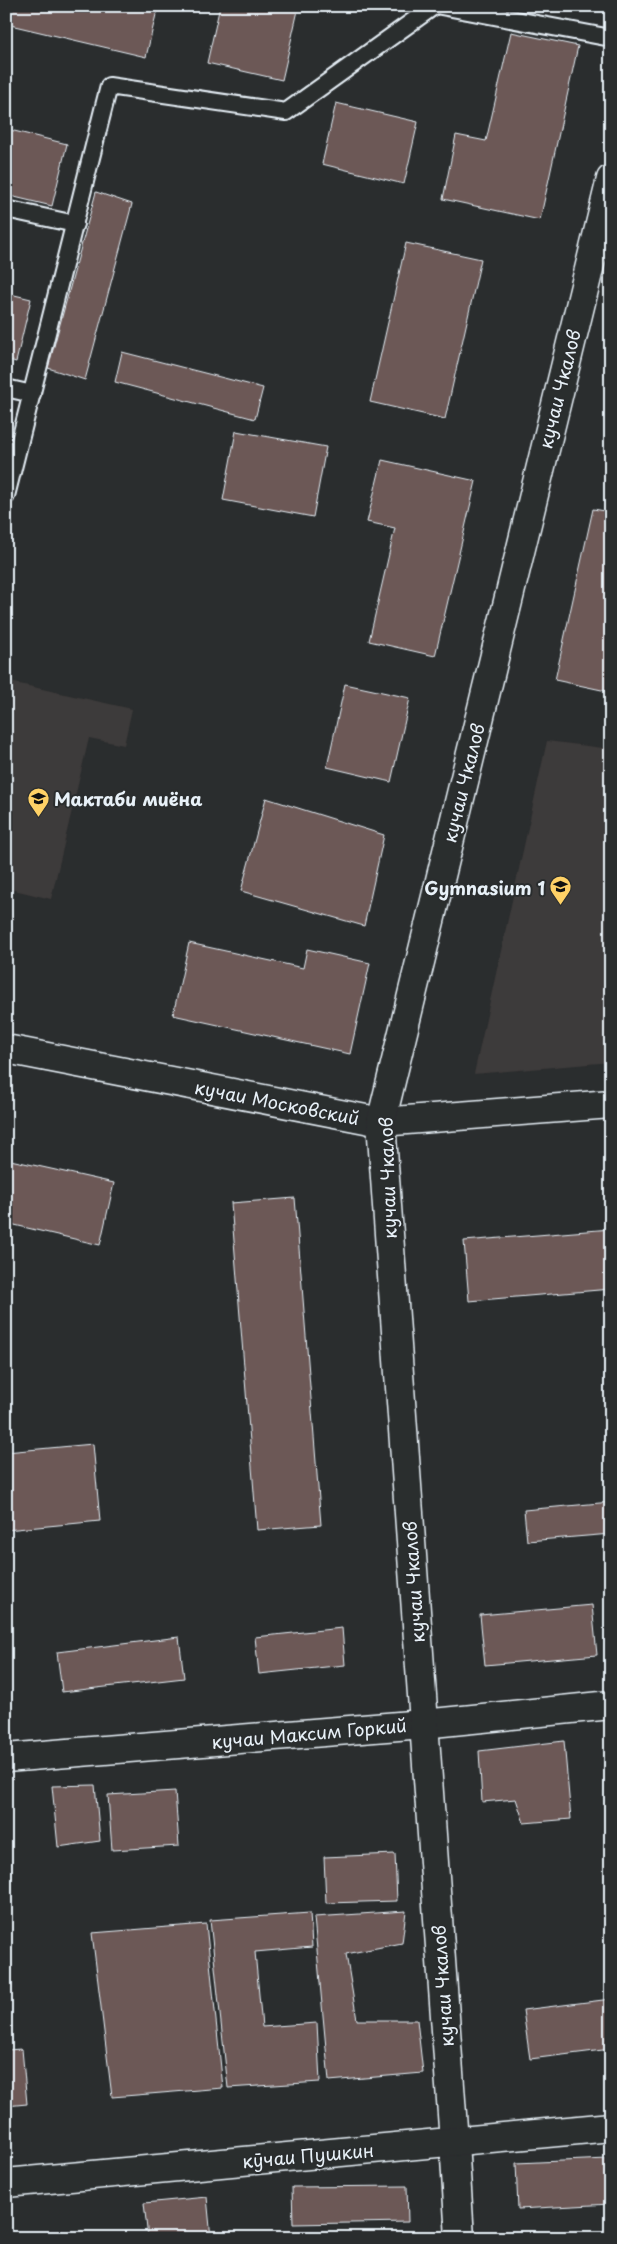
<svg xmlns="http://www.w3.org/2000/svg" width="617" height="2244" font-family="'Playpen Sans',sans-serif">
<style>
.built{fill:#3e3a3a}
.building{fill:#6c5957;stroke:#e8f1f8}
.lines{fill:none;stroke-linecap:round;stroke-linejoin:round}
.lane-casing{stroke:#e8f1f8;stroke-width:20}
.street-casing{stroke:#e8f1f8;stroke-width:31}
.secondary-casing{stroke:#e8f1f8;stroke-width:31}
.lane{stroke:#2a2d2e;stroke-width:16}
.street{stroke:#2a2d2e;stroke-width:28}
.secondary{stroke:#2a2d2e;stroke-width:28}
.labels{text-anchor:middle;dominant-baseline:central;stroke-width:4;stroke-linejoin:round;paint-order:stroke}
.street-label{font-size:18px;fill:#e8f1f8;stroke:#2a2d2e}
.poi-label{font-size:18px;font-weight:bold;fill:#e8f1f8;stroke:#2a2d2e;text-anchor:start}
</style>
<rect width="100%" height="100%" fill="#2a2d2e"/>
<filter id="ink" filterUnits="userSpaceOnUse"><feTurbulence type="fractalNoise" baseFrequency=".02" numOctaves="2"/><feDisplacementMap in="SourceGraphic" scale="10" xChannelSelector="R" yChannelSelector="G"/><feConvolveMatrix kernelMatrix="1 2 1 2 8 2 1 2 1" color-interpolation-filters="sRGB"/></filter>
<g filter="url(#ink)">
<g class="built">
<polygon points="6,681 132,709 124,745 89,738 51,899 6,888"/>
<polygon points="547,741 611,749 611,1062 474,1074"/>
</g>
<g class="building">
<polygon points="6,6 158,6 146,57 6,24"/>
<polygon points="220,6 299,6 282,80 207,63"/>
<polygon points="511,32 578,46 540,220 443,199 456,135 486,141"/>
<polygon points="336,103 418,122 404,184 322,164"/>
<polygon points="6,129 67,144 52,206 6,195"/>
<polygon points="96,192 132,204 85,380 48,368"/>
<polygon points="406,243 481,259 445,419 370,402"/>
<polygon points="6,293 31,299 16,362 6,359"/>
<polygon points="122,352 263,388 255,419 115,382"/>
<polygon points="236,431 326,447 313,517 223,500"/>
<polygon points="382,460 476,481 435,656 369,641 395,528 367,522"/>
<polygon points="593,509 611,512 611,692 555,680"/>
<polygon points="345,684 410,698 391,782 327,767"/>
<polygon points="266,798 384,835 364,926 241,891"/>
<polygon points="189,943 303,968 307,949 370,963 350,1054 173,1015"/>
<polygon points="6,1159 114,1183 100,1245 6,1223"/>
<polygon points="295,1198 321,1525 257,1530 231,1203"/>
<polygon points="611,1229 611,1289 469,1301 464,1241"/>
<polygon points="93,1444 100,1521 6,1530 6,1452"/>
<polygon points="611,1502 611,1534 527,1541 524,1510"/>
<polygon points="592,1605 597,1655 485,1665 480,1615"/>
<polygon points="342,1628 345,1665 259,1674 255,1637"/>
<polygon points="179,1637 184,1678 62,1692 57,1652"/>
<polygon points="564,1741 571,1819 524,1823 516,1799 482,1802 479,1751"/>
<polygon points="95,1785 100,1841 58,1847 52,1786"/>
<polygon points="175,1791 179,1846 112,1850 108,1795"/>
<polygon points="395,1854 397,1901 326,1903 324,1857"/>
<polygon points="406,1911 402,1943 346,1954 357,2020 417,2020 423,2073 329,2081 314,1917"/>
<polygon points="310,1913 312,1947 255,1952 262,2027 317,2023 320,2082 228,2088 210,1920"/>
<polygon points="206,1924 223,2088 112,2097 92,1933"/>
<polygon points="611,1999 611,2049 530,2059 523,2010"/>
<polygon points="22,2049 27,2104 6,2106 6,2050"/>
<polygon points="608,2159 611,2204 518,2209 516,2163"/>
<polygon points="407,2186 408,2222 293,2224 292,2187"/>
<polygon points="207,2197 211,2238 148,2238 144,2203"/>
</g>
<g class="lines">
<defs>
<g id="lane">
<polyline points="441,6 611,38"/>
<polyline points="6,209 75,224"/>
<polyline points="6,388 32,394"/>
<polyline points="6,496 109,86 286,112 434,6"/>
</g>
<g id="street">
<polyline points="6,1049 381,1122"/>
<polyline points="6,1758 423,1724 611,1705"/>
<polyline points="454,2142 460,2238"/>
</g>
<g id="secondary">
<polyline points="381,1122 611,1104"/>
<polyline points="454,2142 381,1122 611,179"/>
<polyline points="6,2183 611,2127"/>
</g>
</defs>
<use href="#lane" class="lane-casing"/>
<use href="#street" class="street-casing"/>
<use href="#secondary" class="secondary-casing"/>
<use href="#lane" class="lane"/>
<use href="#street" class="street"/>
<use href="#secondary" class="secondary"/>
</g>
</g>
<defs>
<symbol id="school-pin" viewBox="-11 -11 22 30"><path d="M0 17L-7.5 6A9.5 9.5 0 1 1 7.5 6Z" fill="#ffd166" stroke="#2a2d2e"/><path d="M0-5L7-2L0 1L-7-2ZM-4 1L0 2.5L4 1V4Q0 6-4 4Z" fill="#111"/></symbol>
</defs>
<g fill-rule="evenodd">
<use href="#school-pin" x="26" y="786" width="25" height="34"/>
<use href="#school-pin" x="548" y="874" width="25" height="34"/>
</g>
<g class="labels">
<g class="street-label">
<text transform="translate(559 389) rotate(-76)">кучаи Чкалов</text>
<text transform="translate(463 783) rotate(-76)">кучаи Чкалов</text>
<text transform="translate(277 1102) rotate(11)">кучаи Московский</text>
<text transform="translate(387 1178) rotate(-92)">кучаи Чкалов</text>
<text transform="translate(413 1582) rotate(-94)">кучаи Чкалов</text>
<text transform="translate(309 1733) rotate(-5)">кучаи Максим Горкий</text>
<text transform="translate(442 1986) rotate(-94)">кучаи Чкалов</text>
<text transform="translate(308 2155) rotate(-5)">кӯчаи Пушкин</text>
</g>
<g class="poi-label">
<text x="54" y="798">Мактаби миёна</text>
<text x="545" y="887" text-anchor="end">Gymnasium 1</text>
</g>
</g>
<rect width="617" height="2244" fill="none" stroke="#2a2d2e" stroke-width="25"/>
<rect x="12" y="12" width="592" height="2219" fill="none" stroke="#e8f1f8" stroke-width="2" filter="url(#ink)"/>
</svg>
